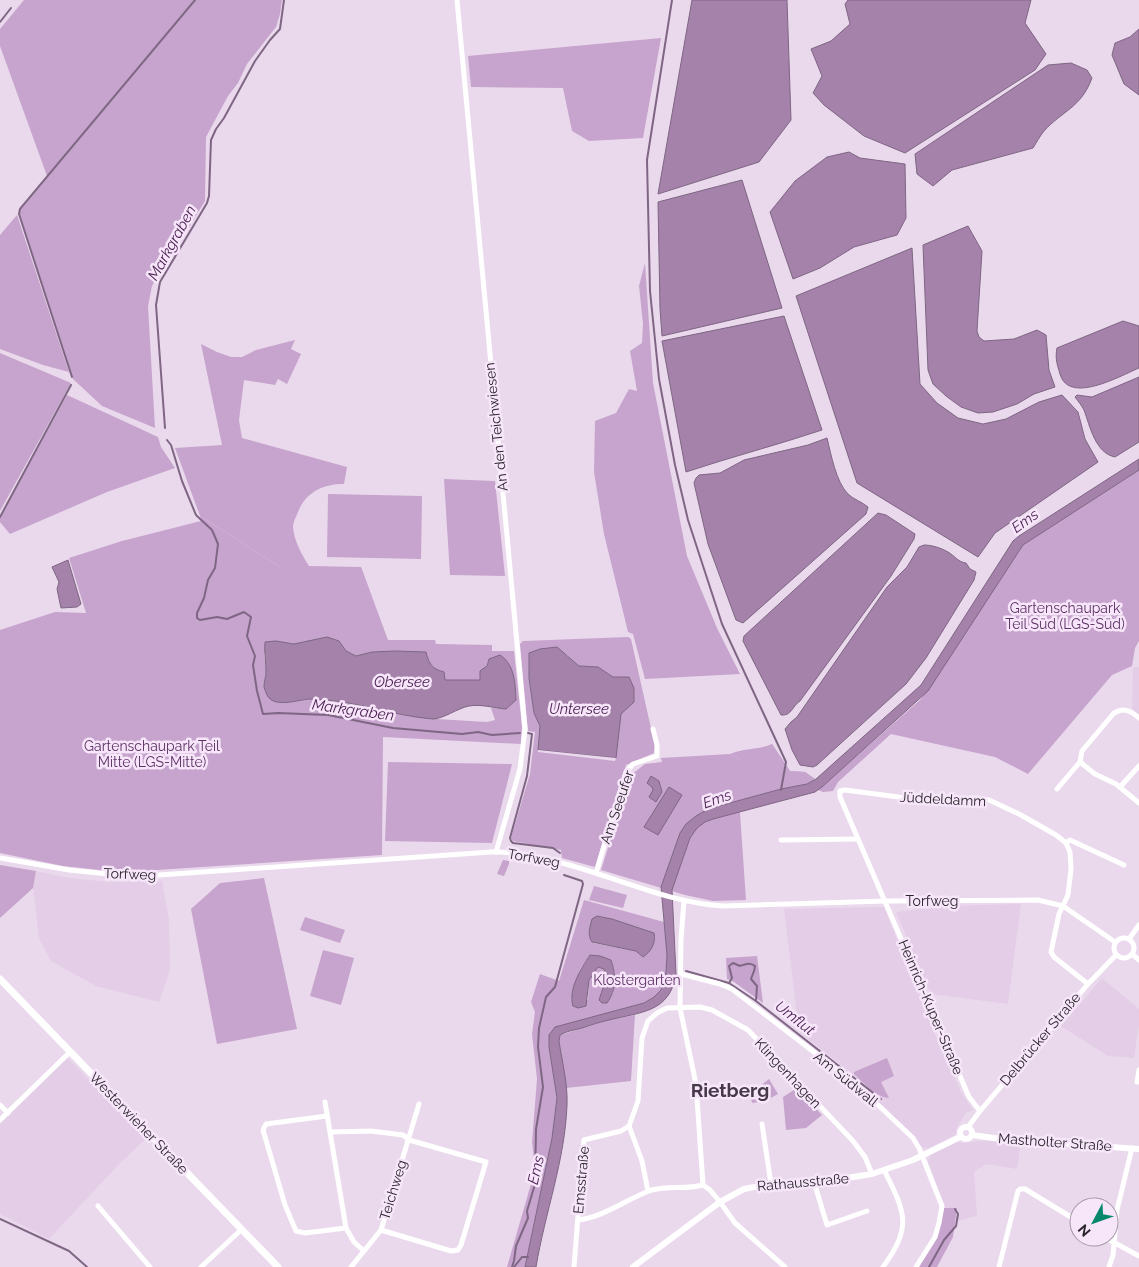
<svg xmlns="http://www.w3.org/2000/svg" width="1139" height="1267" font-family="Raleway,sans-serif">
<style>
.built{fill:#e3cde7}
.green{fill:#c6a4cd;fill-rule:evenodd}
.forest{fill:#c7a4cd}
.water{fill:#a482aa;stroke:#7f6684}
.pier{fill:#ead9ec}
.lines{fill:none;stroke-linecap:round;stroke-linejoin:round}
.stream{stroke:#7f6684;stroke-width:2}
.minor{stroke:#fff;stroke-width:5}
.tertiary{stroke:#fff;stroke-width:6}
.secondary{stroke:#fff;stroke-width:7}
.labels{text-anchor:middle;dominant-baseline:central;stroke-width:5;stroke-linejoin:round;paint-order:stroke}
.street-label{font-size:14px;fill:#2a242b;stroke:#f7e6fa}
.park-label{font-size:14px;fill:#5e3266;stroke:#f7e6fa}
.water-label{font-size:15px;font-style:italic;fill:#491e51;stroke:#f7e6fa}
.district-label{font-size:19px;font-weight:bold;fill:#473949;stroke:#f7e6fa}
</style>
<rect width="100%" height="100%" fill="#ead9ec"/>
<g class="built">
<polygon points="1133,667 1139,667 1139,715 1132,709"/>
<polygon points="36,871 69,878 109,882 162,881 169,920 170,970 159,1002 96,986 51,961 39,938 33,888"/>
<polygon points="1021,904 1008,1004 931,994 896,912 949,906"/>
<polygon points="884,907 935,1034 961,1092 973,1110 966,1113 957,1127 955,1135 927,1149 921,1147 877,1101 880,1098 849,1071 799,1032 784,909"/>
<polygon points="1102,978 1139,1009 1139,1025 1134,1058 1108,1056 1061,1026"/>
<polygon points="67,1057 145,1139 119,1164 49,1239 0,1214 0,1124"/>
<polygon points="958,1141 962,1143 978,1141 1021,1142 1017,1169 986,1164 974,1172 977,1216 956,1221 958,1208 945,1208 928,1161 931,1154"/>
</g>
<g class="green">
<polygon points="24,0 194,0 47,176 0,46 0,29"/>
<polygon points="196,0 282,0 280,14 276,27 247,64 238,83 228,96 206,137 205,201 189,227 185,227 152,286 148,306 155,428 102,406 73,379 19,212"/>
<polygon points="17,215 69,372 43,365 0,349 0,235"/>
<polygon points="645,263 653,383 687,556 717,628 740,674 645,679 633,634 628,632 604,534 594,472 595,421 616,413 629,389 637,391 630,351 642,343 643,324 639,286"/>
<polygon points="0,353 71,383 0,511"/>
<polygon points="67,395 158,437 161,447 175,468 107,492 10,534 0,522 0,518"/>
<polygon points="1139,470 1139,641 1135,648 1132,666 1112,675 1028,774 995,757 891,734 838,782 833,791 823,792 818,790 920,700 1023,545"/>
<polygon points="444,479 495,481 505,576 450,575"/>
<polygon points="328,494 422,496 421,559 327,557"/>
<path d="M200 516 280 567H361L388 640H435L436 644 492 645V651H514L522 727 521 744 383 737 382 855 157 870 109 871 63 866 0 853V630L55 612 86 613 69 558 122 541 201 521ZM276 641 294 644 339 641 346 651 356 656 372 652 395 651 426 652C429 664 432 669 444 673V680H481L489 659 506 709 491 708 495 720 487 722 436 719 404 715 370 707 338 702 309 699 289 702 264 687 266 673 264 653Z"/>
<path d="M628 637 631 639 655 746 654 753 626 765 595 867 562 858 561 850 513 841 511 838 530 774 535 732 528 731 520 644 523 641ZM529 653 567 655 579 666 598 667 613 677 539 750 540 726 534 713 529 678Z"/>
<polygon points="772,744 790,771 805,772 815,779 807,784 781,789 736,802 740,813 746,900 713,901 685,895 601,870 631,775 645,764 662,762 661,758 730,754 741,760"/>
<polygon points="388,762 512,764 492,843 385,841"/>
<polygon points="503,860 509,861 509,864 504,876 497,874"/>
<polygon points="0,865 36,871 33,888 0,918"/>
<polygon points="264,878 297,1029 217,1044 191,909 220,883"/>
<polygon points="594,886 627,895 623,908 589,900"/>
<path d="M584 900 664 922C666 941 672 974 660 991 656 997 650 999 644 1003L549 1035V1047L557 1098 552 1138 525 1267H507L533 1177 534 1160 532 1142 537 1079 532 1034 535 1012 531 1002 540 974 559 981ZM597 916 605 917 654 933C656 944 651 951 642 957L640 953 636 951 593 943C587 931 590 928 597 916ZM590 955 611 960 615 974 613 994H601L606 978 604 969 598 967 589 980 588 1000 571 999 580 970Z"/>
<polygon points="305,917 345,930 340,943 300,930"/>
<polygon points="323,950 354,958 341,1005 310,996"/>
<polygon points="757,956 763,1003 734,982 727,979 726,958"/>
<polygon points="635,1015 631,1081 566,1088 559,1041 560,1035 609,1020"/>
<path d="M887 1058 894 1076 881 1082 889 1098C875 1097 864 1083 854 1074V1072Z"/>
<polygon points="769,1079 778,1094 765,1101 752,1103 750,1094"/>
<polygon points="797,1088 822,1115 806,1128 786,1130 783,1097"/>
<polygon points="944,1208 957,1208 953,1237 937,1267 919,1267 937,1238"/>
</g>
<g class="forest">
<polygon points="661,38 643,138 589,141 572,131 563,88 471,87 468,56"/>
<path d="M295 340 291 349 301 354 287 384 278 379 275 385 244 380 239 420 242 438 347 467 344 484C323 484 306 492 298 512 296 517 293 522 293 527 294 541 302 555 309 566L361 567 387 640 340 639 327 635 293 642 260 637V613L253 608 280 567 200 516 175 448 222 445 201 344 217 352 231 357H242L256 350Z"/>
<path d="M772 744 790 771 805 772 815 779 812 781C796 775 775 781 759 786L756 784 741 760 730 754C744 748 759 750 772 744Z"/>
</g>
<g class="water">
<polygon points="692,0 787,0 791,120 759,162 658,194"/>
<polygon points="848,0 1031,0 1025,23 1046,54 1035,70 905,153 864,136 824,105 813,93 822,76 811,49 831,41 850,24 845,4"/>
<polygon points="1139,29 1139,95 1124,84 1112,55 1115,43 1130,37"/>
<path d="M1071 63 1087 70 1092 78C1081 108 1062 111 1044 131 1040 136 1036 143 1033 148L952 170 933 186 917 174 915 154 1048 65Z"/>
<polygon points="849,152 860,158 905,164 906,218 897,235 854,247 820,268 793,279 770,212 795,181 827,157"/>
<polygon points="742,180 782,308 662,336 660,309 658,202"/>
<polygon points="968,226 982,251 977,331 979,337 984,341 1014,339 1037,330 1046,335 1049,370 1055,387 1034,394 1017,404 993,412 978,413 961,407 946,396 933,384 928,370 923,245"/>
<polygon points="912,248 920,384 937,403 958,418 983,424 1006,419 1039,402 1062,395 1078,412 1085,439 1098,462 995,533 978,557 857,483 796,296"/>
<path d="M784 316 822 430C777 445 731 457 686 472L662 341Z"/>
<path d="M1123 321 1139 326V368C1120 376 1069 405 1060 374 1057 364 1055 358 1057 348Z"/>
<path d="M1139 377V442L1115 457C1095 453 1090 426 1084 410 1082 406 1078 401 1075 397L1077 395 1092 397Z"/>
<path d="M827 438C831 454 836 482 848 494 853 499 862 502 868 507L866 514 743 623 736 620 708 544 694 483 696 478 699 475 720 473 744 460 808 445Z"/>
<path d="M1139 459V470L1023 545 928 691 822 787 815 792 713 819 705 822 697 828 690 838 672 890 676 974C670 1013 640 1012 609 1020 600 1022 591 1025 582 1028 575 1030 566 1031 560 1035L559 1041C562 1062 568 1084 567 1105 565 1160 545 1213 536 1267H525L552 1138 557 1098 549 1047V1035L555 1027 644 1003 654 997 661 990 666 972 667 955 661 887 680 833 686 824 696 816 708 809 781 789 807 784 816 779 921 685 1013 541 1019 536Z"/>
<path d="M878 513 886 515 915 534 914 539 891 576 800 701C792 706 792 716 781 715L743 641 744 636Z"/>
<path d="M924 545C932 545 941 548 948 552 955 556 958 562 966 563L970 569 976 572 974 580 926 658 906 684 817 765 813 767 800 765 792 750 785 729 791 722 797 717 887 587 907 567 919 547Z"/>
<polygon points="68,560 81,604 77,607 61,608 57,589 59,582 52,567"/>
<path d="M327 637 339 641 346 651 356 656 372 652 395 651 426 652C429 664 432 669 444 672L445 680H480V671L487 666 489 659 500 655C515 665 515 683 516 700L506 709C494 708 482 704 469 706 458 708 443 719 433 719 392 716 352 699 309 699 298 700 278 707 269 698 267 696 265 690 264 687 264 682 266 677 266 672 266 662 264 652 265 642L276 641 294 644Z"/>
<polygon points="557,647 579,666 598,667 613,677 629,677 634,688 634,702 621,714 616,758 538,750 540,726 534,713 529,678 529,653 540,649"/>
<polygon points="651,776 659,781 662,792 656,802 649,797 653,790 652,787 647,783"/>
<polygon points="669,787 682,795 658,835 644,827"/>
<path d="M597 916 612 919 654 933C656 942 652 951 643 957L636 951 592 942C587 935 590 927 592 919Z"/>
<path d="M590 955 600 956 611 960C616 975 617 989 607 1003H602L599 1000 606 979 604 969 598 967 589 980 586 1006 578 1008 573 1006C568 989 581 969 590 955Z"/>
</g>
<polygon class="pier" points="538,750 616,758 615,761 538,752"/>
<g class="lines">
<g class="stream">
<polyline points="672,0 647,160 650,291 659,379 675,465 688,520 722,624 786,762 781,790"/>
<polyline points="0,22 11,8"/>
<polyline points="72,377 19,214 20,209 195,0"/>
<polyline points="165,428 156,305 160,282 207,203 209,196 211,140 216,129 224,118 255,61 270,40 280,29 284,0"/>
<polyline points="167,440 171,445 182,481 196,515 212,530 218,544 215,568 208,580 204,598 197,613 197,618 200,620 217,617 227,619 244,612 251,617 247,636 255,656 253,665 257,691 263,714 278,713 328,715 393,728 462,734 478,732 492,735 520,733"/>
<polyline points="0,517 71,385"/>
<polyline points="528,733 532,734 527,776 510,838 511,841 513,843 553,848 560,853"/>
<polyline points="686,971 729,983 756,1001 881,1099"/>
<path d="M729 983 732 978 729 966 733 963 740 966C746 964 750 962 755 966 755 971 752 975 751 979L757 986 756 1001"/>
<polyline points="0,1219 69,1251 87,1267"/>
<polyline points="512,1267 514,1261 516,1246 528,1218 527,1211 535,1184 536,1129 543,1087 538,1047 539,1028 546,997 555,987 583,884 582,881 564,875"/>
<polyline points="514,1267 522,1257 528,1257"/>
<polyline points="929,1267 944,1240 956,1226 958,1214 955,1209"/>
</g>
<g class="minor">
<polyline points="457,0 525,729 520,769 496,852"/>
<polyline points="1080,762 1095,774 1116,784 1139,803"/>
<polyline points="1120,787 1139,766"/>
<path d="M1057 789 1080 762 1082 751 1114 713C1124 707 1131 711 1139 718"/>
<polyline points="781,840 858,839"/>
<polyline points="1066,843 1070,840 1124,865"/>
<path d="M0 858 69 870 108 874 159 875 491 852C514 851 536 857 558 862 614 876 667 903 724 906L886 901 1038 900 1063 906 1115 942"/>
<polyline points="596,873 626,772 633,764 657,756 657,745 653,729"/>
<polyline points="684,901 681,939 680,1008 696,1084 703,1185 710,1190 720,1202 735,1223 785,1267"/>
<circle cx="1124" cy="948" r="10"/>
<polyline points="1129,939 1139,925"/>
<polyline points="1132,954 1139,960"/>
<polyline points="681,974 720,984 732,989 858,1086 913,1138 919,1148 942,1206 939,1223 935,1237 916,1267"/>
<polyline points="1137,1082 1139,1070"/>
<polyline points="325,1102 346,1228 354,1242 364,1251"/>
<polyline points="0,1105 8,1113"/>
<polyline points="980,1111 969,1097 840,797 840,791 845,790 906,798 932,800 976,798 989,800 1019,814 1056,835 1066,843 1070,852 1071,869 1068,895 1059,914 1051,952 1054,957 1088,984"/>
<polyline points="327,1116 266,1124 263,1130 285,1205 296,1231 305,1233 346,1228"/>
<polyline points="0,1120 70,1052"/>
<polyline points="762,1124 771,1184"/>
<polyline points="968,1127 980,1111 1088,984 1116,955"/>
<polyline points="330,1132 371,1131 403,1135 409,1140 486,1162 461,1245 458,1250 451,1251 381,1230"/>
<polyline points="814,1182 827,1225 867,1211"/>
<polyline points="648,1191 642,1161 629,1126 638,1101 642,1038 648,1021 657,1013 667,1008 700,1007 712,1010 748,1030 853,1141 865,1157 872,1174"/>
<polyline points="98,1206 150,1267"/>
<path d="M578 1220C604 1217 625 1200 649 1191 666 1185 685 1190 703 1185"/>
<polyline points="1104,1237 1139,1256"/>
<polyline points="201,1267 242,1229"/>
<polyline points="351,1267 381,1230 419,1104"/>
<polyline points="574,1267 584,1140 621,1131 629,1126"/>
<path d="M883 1267C913 1226 905 1212 884 1170"/>
<polyline points="999,1267 1018,1191 1020,1189 1025,1189 1079,1222"/>
<polyline points="1109,1267 1113,1255 1117,1210 1132,1148"/>
</g>
<g class="tertiary">
<circle cx="966" cy="1133" r="6"/>
<polyline points="972,1135 1001,1139 1139,1149"/>
<polyline points="633,1267 720,1202 744,1189 771,1184 834,1180 872,1174 913,1160 960,1137"/>
</g>
<polyline class="secondary" points="0,979 278,1267"/>
</g>
<g class="labels">
<g class="street-label">
<text transform="translate(496 427) rotate(-96)">An den Teichwiesen</text>
<text transform="translate(943 799) rotate(3)">Jüddeldamm</text>
<text transform="translate(617 807) rotate(-71)">Am Seeufer</text>
<text transform="translate(534 858) rotate(10)">Torfweg</text>
<text transform="translate(130 874) rotate(2)">Torfweg</text>
<text x="932" y="901">Torfweg</text>
<text transform="translate(931 1007) rotate(67)">Heinrich-Kuper-Straße</text>
<text transform="translate(1040 1039) rotate(-50)">Delbrücker Straße</text>
<text transform="translate(788 1073) rotate(47)">Klingenhagen</text>
<text transform="translate(846 1079) rotate(39)">Am Südwall</text>
<text transform="translate(139 1123) rotate(46)">Westerwieher Straße</text>
<text transform="translate(1055 1142) rotate(4)">Mastholter Straße</text>
<text transform="translate(581 1180) rotate(-85)">Emsstraße</text>
<text transform="translate(803 1182) rotate(-5)">Rathausstraße</text>
<text transform="translate(393 1190) rotate(-73)">Teichweg</text>
</g>
<g class="park-label">
<text x="1065" y="608">Gartenschaupark<tspan x="1065" dy="16">Teil Süd (LGS-Süd)</tspan></text>
<text x="152" y="746">Gartenschaupark Teil<tspan x="152" dy="16">Mitte (LGS-Mitte)</tspan></text>
<text x="637" y="980">Klostergarten</text>
</g>
<g class="water-label">
<text transform="translate(172 243) rotate(-61)">Markgraben</text>
<text transform="translate(1025 521) rotate(-36)">Ems</text>
<text x="402" y="682">Obersee</text>
<text x="579" y="709">Untersee</text>
<text transform="translate(353 710) rotate(8)">Markgraben</text>
<text transform="translate(717 799) rotate(-19)">Ems</text>
<text transform="translate(795 1018) rotate(38)">Umflut</text>
<text transform="translate(536 1170) rotate(-77)">Ems</text>
</g>
<g class="district-label">
<text x="730" y="1090">Rietberg</text>
</g>
</g>
<g transform="translate(1094 1222) rotate(229)"><circle r="24" fill="#f7e6fa" stroke="#a598a7"/>
<path d="M0-4L9 19L0 12L-9 19Z" fill="#05886b"/>
<text y="-8" font-size="14" font-weight="bold" text-anchor="middle" fill="#2a242b">N</text>
</g>
</svg>
